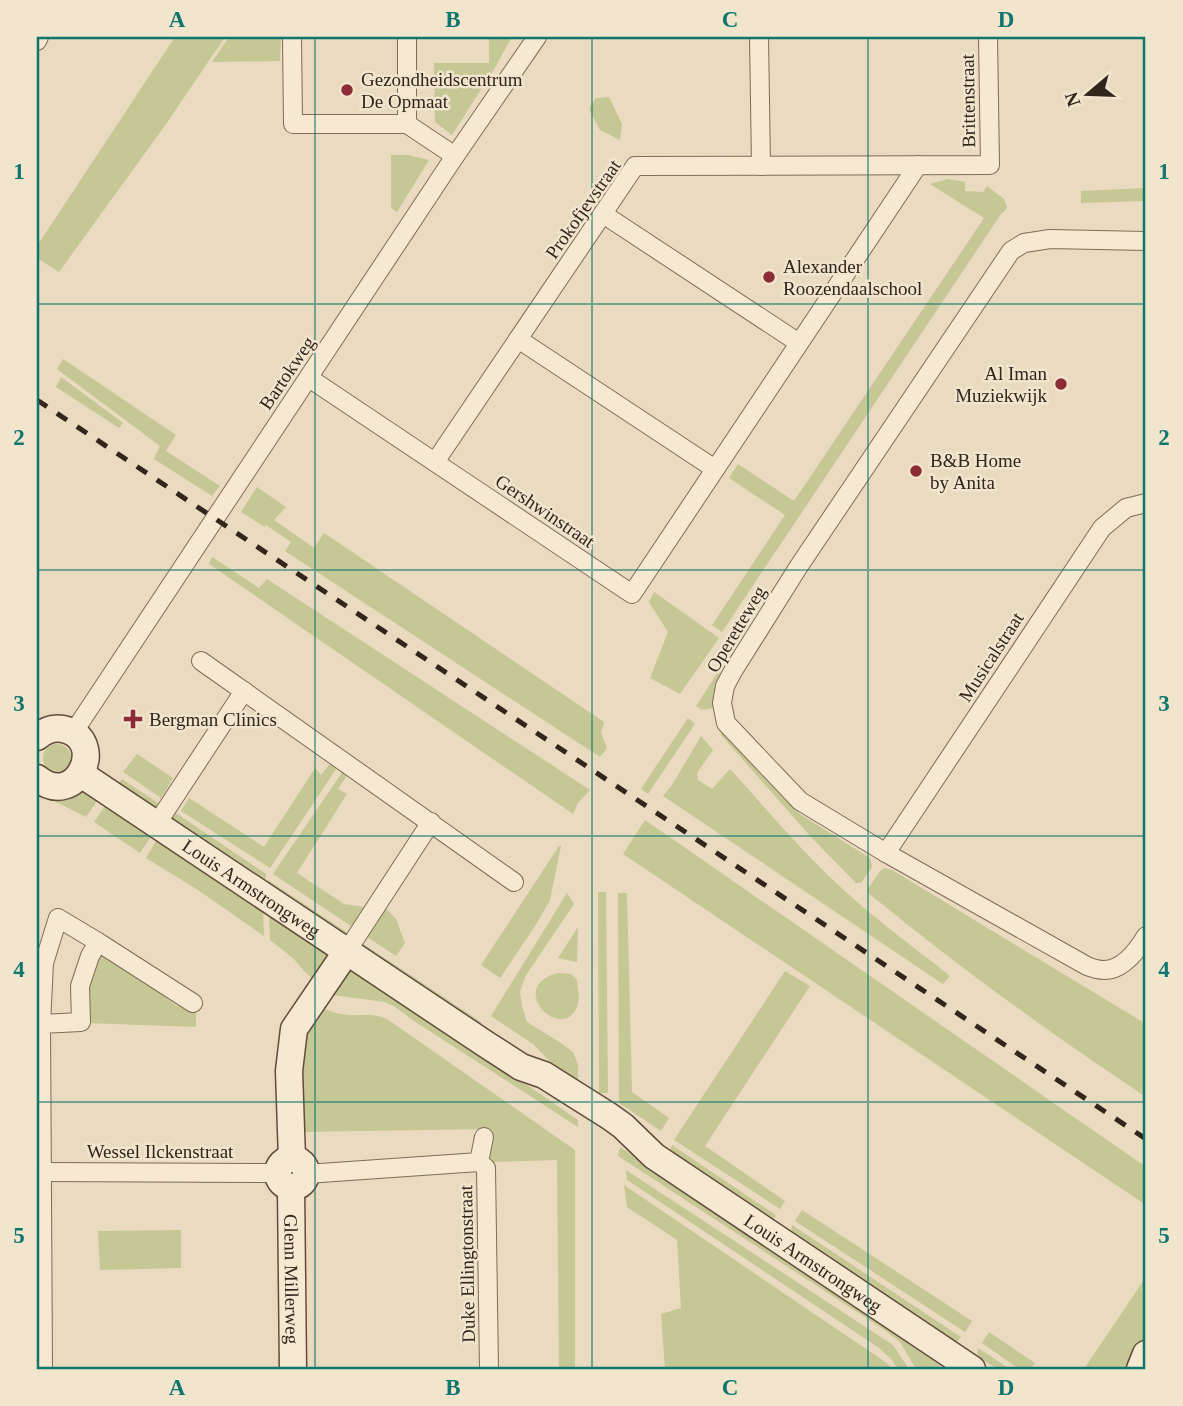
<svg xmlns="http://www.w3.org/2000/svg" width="1183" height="1406" font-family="Georgia,serif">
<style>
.green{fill:#c5c794}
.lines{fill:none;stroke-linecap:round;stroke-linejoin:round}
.street-casing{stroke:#816b59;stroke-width:20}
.secondary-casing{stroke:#634c3c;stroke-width:29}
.street{stroke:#f6e8d1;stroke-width:18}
.secondary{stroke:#f6e8d1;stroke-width:26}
.rail{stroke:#32251c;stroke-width:5;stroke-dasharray:12 12;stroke-linecap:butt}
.grid{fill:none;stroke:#0f766e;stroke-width:2;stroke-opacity:0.55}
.poi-dot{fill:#8c2d36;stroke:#f2e5ce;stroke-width:2.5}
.labels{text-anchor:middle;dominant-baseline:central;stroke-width:5;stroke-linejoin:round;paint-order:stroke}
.poi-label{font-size:19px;fill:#32251c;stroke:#f2e5ce;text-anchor:start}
.street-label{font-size:19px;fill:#32251c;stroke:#f2e5ce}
.neatline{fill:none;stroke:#0f766e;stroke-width:2.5}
.grid-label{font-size:23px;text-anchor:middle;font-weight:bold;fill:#0f766e}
</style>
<rect width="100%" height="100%" fill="#eadabf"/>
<g class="green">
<polygon points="175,37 225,37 166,124 59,272 37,258 37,246"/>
<polygon points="229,37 281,37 280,61 212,62"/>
<polygon points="489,37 512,37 494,69 452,135 435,122 434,63 489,63"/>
<polygon points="609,97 622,124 620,140 600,130 589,109 596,98"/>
<polygon points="391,155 408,155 429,160 397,212 391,208"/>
<polygon points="948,179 965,182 965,191 983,192 987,186 1004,199 1007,208 1001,214 722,632 712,625 785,515 729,478 738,464 794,501 984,218 930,184"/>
<polygon points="1146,188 1146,201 1081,203 1081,191"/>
<polygon points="63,359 176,435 166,451 220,486 212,496 154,459 160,446 57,369"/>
<polygon points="61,377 123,423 119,428 56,387"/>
<polygon points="257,487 286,507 274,520 314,548 324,533 604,722 601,733 607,748 600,757 285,551 291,542 266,525 265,527 241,512"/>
<polygon points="212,557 259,588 267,579 590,790 578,803 573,814 209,564"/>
<polygon points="654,592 719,638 680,694 650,678 668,632 649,602"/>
<polygon points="718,672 720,672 713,708 702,710 696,706"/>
<polygon points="688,718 695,724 648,794 641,789"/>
<polygon points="722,730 780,795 800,814 870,858 872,867 861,883 856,883 812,838 721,735"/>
<path d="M701 736 713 750 697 773 698 780 712 789 730 769C764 806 796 845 833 880 869 915 910 944 950 976L943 984 663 796 672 785Z"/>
<circle cx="57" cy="758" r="14"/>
<polygon points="137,754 173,778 161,798 123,772"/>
<polygon points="332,761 338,766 270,868 181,811 189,798 264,847 315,768 321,775"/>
<polygon points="343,771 348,774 338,789 347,794 297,873 344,904 365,907 351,926 273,874"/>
<polygon points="122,779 161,805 152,810 116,787"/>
<polygon points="83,787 100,797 86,817 39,793"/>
<polygon points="107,803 154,832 140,853 94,822"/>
<polygon points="176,813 266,874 265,885 172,822 172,817"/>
<polygon points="645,820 1146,1167 1146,1205 623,854"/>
<polygon points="159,836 263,906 264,936 198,890 146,858"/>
<polygon points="559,846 561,846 550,900 537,923 500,978 481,965"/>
<path d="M885 868 892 870 1146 1024V1097C1050 1033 957 966 867 892V890L881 870Z"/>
<polygon points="268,880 348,933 344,935 267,890"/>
<polygon points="598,892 606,892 608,1093 599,1093"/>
<polygon points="567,893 574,904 526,975 520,992 522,1006 527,1022 561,1043 573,1052 578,1065 578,1083 559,1071 533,1044 491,1016"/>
<polygon points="618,893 627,893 632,1092 669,1118 661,1131 619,1103"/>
<polygon points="389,897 392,899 386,908 396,919 405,943 396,956 364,935"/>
<polygon points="269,908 331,951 314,980 303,970 294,959 270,940"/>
<polygon points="578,927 577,962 558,958"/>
<polygon points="362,943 481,1022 480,1032 365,953"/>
<polygon points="97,952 106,954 177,1006 196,1005 196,1027 87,1023 86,988"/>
<polygon points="351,969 362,971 578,1120 578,1127 414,1021 394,1006 385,1002 332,995 346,970"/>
<polygon points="785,971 810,986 705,1146 785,1201 780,1209 674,1140"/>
<path d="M558 973 571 974 577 980C578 988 580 1000 577 1007 561 1044 505 986 558 973Z"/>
<path d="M320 1007C329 1011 338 1014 348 1015 362 1016 374 1013 387 1019L575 1150V1369H559L557 1160 490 1162 488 1129 297 1132 298 1040Z"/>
<polygon points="672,1145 776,1215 773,1220 673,1158 670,1151"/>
<polygon points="620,1147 938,1364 941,1367 940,1369 916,1369 900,1342 886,1331 618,1156"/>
<polygon points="626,1170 893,1345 909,1369 898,1369 891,1359 879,1348 627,1180"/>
<polygon points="624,1185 887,1363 892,1369 665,1369 661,1314 681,1308 677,1240 627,1207"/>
<polygon points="802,1210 972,1321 965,1332 795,1221"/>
<polygon points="792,1225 961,1337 956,1343 791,1234"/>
<polygon points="181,1230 181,1268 100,1270 98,1231"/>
<polygon points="1146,1277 1146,1339 1133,1369 1084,1369"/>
<polygon points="989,1332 1035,1363 1030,1369 1019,1369 982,1343"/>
<polygon points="978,1348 1010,1369 997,1369 979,1357 977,1353"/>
</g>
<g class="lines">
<defs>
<g id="street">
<polyline points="292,37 293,124 407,124 407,37"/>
<polyline points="759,37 761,166"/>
<polyline points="37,41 39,37"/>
<polyline points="407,124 455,156"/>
<polyline points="603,214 799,343"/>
<path d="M1146 241 1050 239 1024 243 1011 251 799 566 733 671 725 686 722 703 726 723 800 801 886 853 1087 966C1092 968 1099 970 1104 970 1123 970 1137 951 1146 936"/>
<polyline points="518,339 715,469"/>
<polyline points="309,378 632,594 918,165"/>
<polyline points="435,462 635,166 990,165 988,37"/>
<polyline points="201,661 514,882"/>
<polyline points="73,733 455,156 537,37"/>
<polyline points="156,825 244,691"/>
<polyline points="886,853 1102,528 1126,508 1146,503"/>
<polyline points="98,942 193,1003"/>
<polyline points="347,951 431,822"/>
<polyline points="41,1024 81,1022 80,986 90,956 98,942 58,918 44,963 41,1024 43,1369"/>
<polyline points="479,1162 486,1168 489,1369"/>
<polyline points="42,1172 278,1173"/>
<polyline points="306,1174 479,1162 484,1137"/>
</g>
<g id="secondary">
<path d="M37 737C44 731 53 727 63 729 109 739 77 811 37 778"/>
<path id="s1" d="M81 774 484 1043 521 1067 544 1075 609 1116 623 1126 654 1156 972 1369"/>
<circle cx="292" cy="1173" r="14"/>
<polyline points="292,1159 289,1071 294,1029 347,951"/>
<path id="s2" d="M291 1188 293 1369"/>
<polyline points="1140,1369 1146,1354"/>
</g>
</defs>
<use href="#street" class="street-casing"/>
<use href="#secondary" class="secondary-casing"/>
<use href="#street" class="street"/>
<use href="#secondary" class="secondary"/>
<polyline class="rail" points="37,400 1146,1139"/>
</g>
<path class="grid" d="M315 37V1369M592 37V1369M868 37V1369M37 304H1146M37 570H1146M37 836H1146M37 1102H1146"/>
<g class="poi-dot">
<circle cx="347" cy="90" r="7"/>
<circle cx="769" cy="277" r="7"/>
<circle cx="1061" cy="384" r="7"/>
<circle cx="916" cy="471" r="7"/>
<path d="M129.5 708.5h7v7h7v7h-7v7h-7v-7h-7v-7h7z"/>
</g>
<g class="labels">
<g class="poi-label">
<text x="361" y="79">Gezondheidscentrum<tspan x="361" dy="22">De Opmaat</tspan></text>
<text x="783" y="266">Alexander<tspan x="783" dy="22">Roozendaalschool</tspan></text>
<text x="1047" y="373" text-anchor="end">Al Iman<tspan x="1047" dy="22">Muziekwijk</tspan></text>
<text x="930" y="460">B&amp;B Home<tspan x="930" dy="22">by Anita</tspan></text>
<text x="149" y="719">Bergman Clinics</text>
</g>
<g class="street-label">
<text transform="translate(968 101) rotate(-91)">Brittenstraat</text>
<text transform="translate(583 209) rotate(-55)">Prokofjevstraat</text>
<text transform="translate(287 373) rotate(-56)">Bartokweg</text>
<text transform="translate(545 511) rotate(34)">Gershwinstraat</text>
<text transform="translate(736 629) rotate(-59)">Operetteweg</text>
<text transform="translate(991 657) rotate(-57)">Musicalstraat</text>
<text stroke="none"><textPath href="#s1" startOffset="205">Louis Armstrongweg</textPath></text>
<text x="160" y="1151">Wessel Ilckenstraat</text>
<text stroke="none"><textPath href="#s1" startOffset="882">Louis Armstrongweg</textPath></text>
<text transform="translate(467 1264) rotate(-91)">Duke Ellingtonstraat</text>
<text stroke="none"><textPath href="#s2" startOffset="91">Glenn Millerweg</textPath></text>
</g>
</g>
<rect width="1183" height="1406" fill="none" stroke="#f2e5ce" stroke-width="77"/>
<g transform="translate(1088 94) rotate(251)" stroke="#f2e5ce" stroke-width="5" paint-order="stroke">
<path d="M0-5L12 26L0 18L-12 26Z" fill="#32251c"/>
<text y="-10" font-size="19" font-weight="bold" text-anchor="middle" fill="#32251c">N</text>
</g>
<rect x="38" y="38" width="1106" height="1330" class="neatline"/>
<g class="grid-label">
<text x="177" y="27">A</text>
<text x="453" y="27">B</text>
<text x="730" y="27">C</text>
<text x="1006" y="27">D</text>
<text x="19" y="179">1</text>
<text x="1164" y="179">1</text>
<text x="19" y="445">2</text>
<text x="1164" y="445">2</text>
<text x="19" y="711">3</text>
<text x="1164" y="711">3</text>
<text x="19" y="977">4</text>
<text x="1164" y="977">4</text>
<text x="19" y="1243">5</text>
<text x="1164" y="1243">5</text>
<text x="177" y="1395">A</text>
<text x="453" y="1395">B</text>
<text x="730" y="1395">C</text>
<text x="1006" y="1395">D</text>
</g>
</svg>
